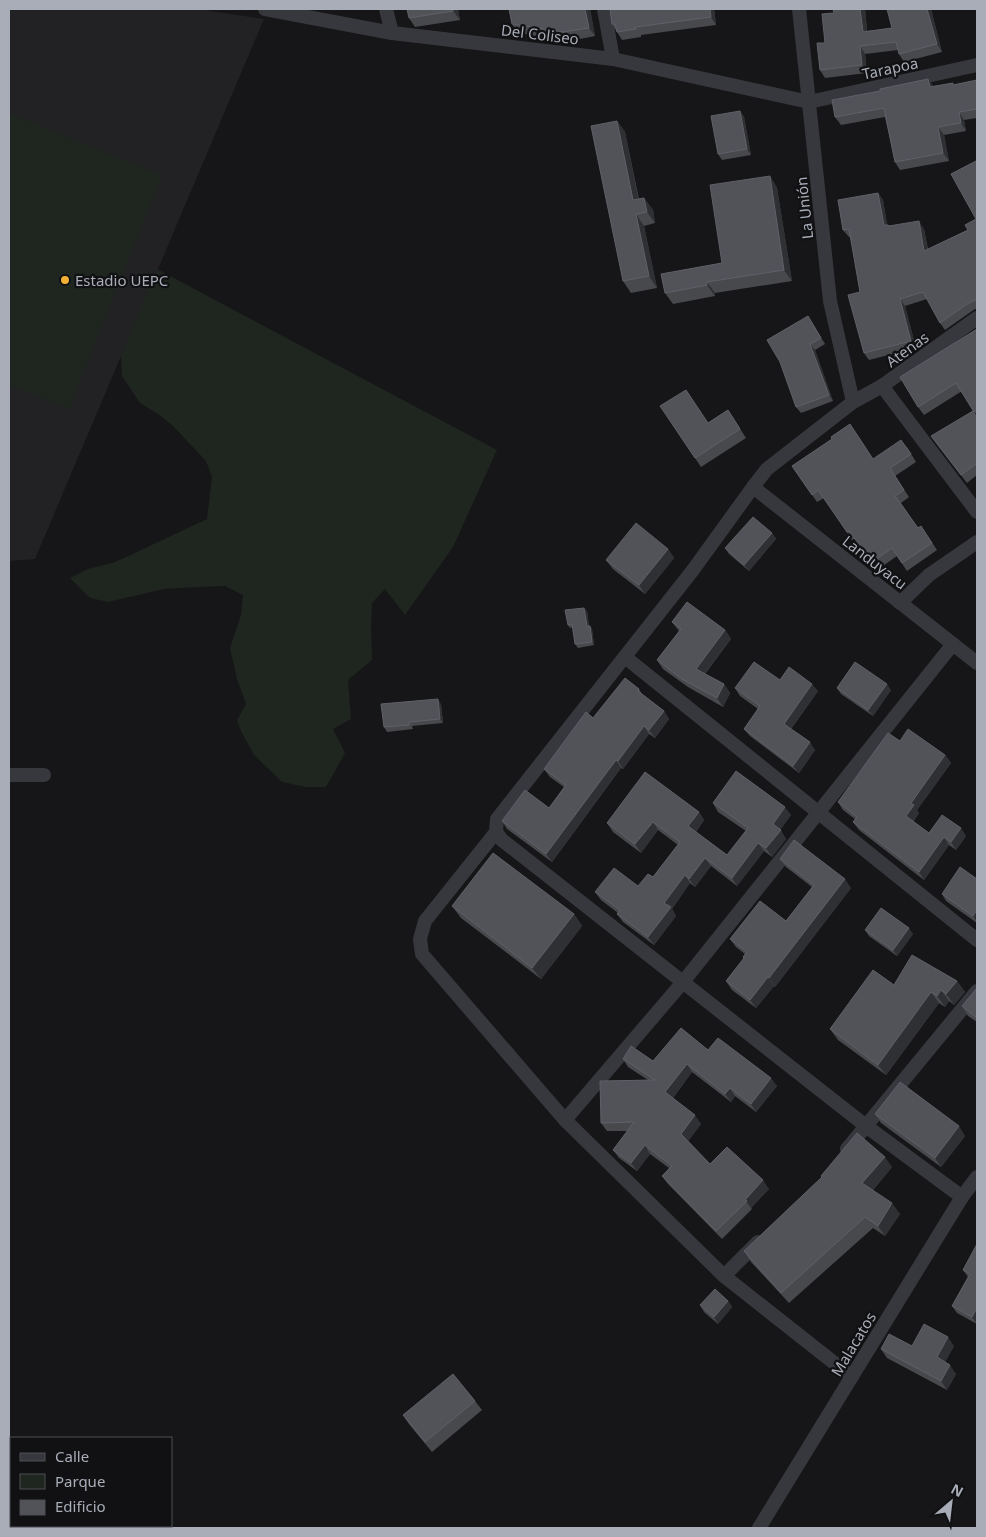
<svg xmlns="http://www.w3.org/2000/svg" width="986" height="1537" font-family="'Noto Sans',sans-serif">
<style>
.built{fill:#222225}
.green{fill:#1e261f}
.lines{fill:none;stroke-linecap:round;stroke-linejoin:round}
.minor{stroke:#37383d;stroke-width:14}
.wall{fill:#47494d}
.shaded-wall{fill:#2f3033}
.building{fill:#525359;stroke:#5f6168}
.poi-dot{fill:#f2b134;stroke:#111113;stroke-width:2}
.labels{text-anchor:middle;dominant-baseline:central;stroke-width:4.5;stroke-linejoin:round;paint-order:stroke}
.street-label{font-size:15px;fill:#a8adb8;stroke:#111113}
.poi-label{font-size:15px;fill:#a8adb8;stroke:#111113;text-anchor:start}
</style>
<rect width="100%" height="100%" fill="#161618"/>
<polygon class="built" points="9,9 197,9 264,19 35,559 9,561"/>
<g class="green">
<polygon points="9,113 162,175 69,409 9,385"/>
<polygon points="157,269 497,450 453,547 405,615 385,589 372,603 371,628 372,660 348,680 351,719 333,729 345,753 326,787 306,787 282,782 254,755 241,731 237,720 246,704 237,679 230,648 241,615 243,595 225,586 198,587 164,589 108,602 90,598 70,578 88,569 112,563 124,558 207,519 212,477 206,461 172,425 158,414 140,403 122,376 121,356"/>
</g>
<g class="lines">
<g class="minor">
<polyline points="265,9 392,33 613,59 809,102 977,65"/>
<polyline points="386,9 392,33"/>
<polyline points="604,9 613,59"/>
<polyline points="799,9 830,301 853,402"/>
<polyline points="882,386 977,512"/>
<polyline points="753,487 977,663"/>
<polyline points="900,603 929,575 977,542"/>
<polyline points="625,657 977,940"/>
<polyline points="9,775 44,775"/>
<polyline points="496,832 425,921 420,939 422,954 565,1120 724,1276 852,1377"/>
<polyline points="565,1120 683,982 953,644"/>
<polyline points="847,1149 977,991"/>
<polyline points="962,1197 866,1126 502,840 496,832 497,819 693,570 753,487 767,469 853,402 882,386 977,318"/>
<polyline points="724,1276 758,1242"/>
<polyline points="759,1528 962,1197 977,1177"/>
</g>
</g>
<g class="wall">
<polygon points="407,9 458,9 460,20 415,27 409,18"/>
<polygon points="509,9 590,9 595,36 570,41 518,33 512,24"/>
<polygon points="610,9 714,9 716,25 641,35 641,37 622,40 612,24"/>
<polygon points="865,9 867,31 892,28 931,9 942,52 904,62 899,54 898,50 865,54 867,73 825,78 820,70 825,43 834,13"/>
<polygon points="928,79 933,86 954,85 977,80 977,118 964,120 966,131 944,135 949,161 900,170 895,162 885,117 841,125 835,117 880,91"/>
<polygon points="740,111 744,117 751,155 722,160 718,154"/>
<polygon points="617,121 625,132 639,199 644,198 653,210 655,223 644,226 657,288 631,293 623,281"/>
<polygon points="977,163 977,308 972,311 945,330 940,323 927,299 905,306 916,348 869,360 864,353 860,292 851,237 849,237 843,230 878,193 883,200 887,225 888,225 890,226 924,229 928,249 968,230 976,219"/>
<polygon points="770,176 777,188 792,281 715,293 715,296 673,304 665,293 722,263"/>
<polygon points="808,316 825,344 815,350 833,401 801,413 796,407"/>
<polygon points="977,329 977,416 962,391 924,415 918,407"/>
<polygon points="728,410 746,438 701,467 695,458 708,423"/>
<polygon points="977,417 977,475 967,483 931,436"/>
<polygon points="907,447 916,462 895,476 909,497 901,503 918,528 921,526 937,550 907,571 897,556 877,570 855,538 852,540 824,498 817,502 792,466 873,459"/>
<polygon points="772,533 776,539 749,571 729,554 725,548"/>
<polygon points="668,549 674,558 645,594 613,569 606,560"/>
<polygon points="587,611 589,626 590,626 592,629 594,645 578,648 575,644 573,627 570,628 568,625"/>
<polygon points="672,622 725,630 731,639 705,674 724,684 730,693 723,707 688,687 663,669 657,660 679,631"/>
<polygon points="780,680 818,691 791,729 815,750 799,773 750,736 744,729 758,709 740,696 735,688"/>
<polygon points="837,688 891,690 873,716 841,694"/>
<polygon points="639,689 642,694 664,711 669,719 655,738 649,734 623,769 621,768 552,862 507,829 502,821 549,808 564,787 550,777 544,769 593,718"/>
<polygon points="441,704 443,723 412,726 413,729 387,732 384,727"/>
<polygon points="900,741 945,755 951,763 917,810 919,813 913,822 929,833 966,836 956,850 949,845 924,880 859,830 853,822 855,819 843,810 838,802"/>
<polygon points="713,803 791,815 780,830 786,839 772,857 764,851 737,886 711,866 695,887 690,883 672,909 676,916 654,945 623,922 617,914 618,913 601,900 595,892 638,886 653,877 678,845 658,830 641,853 613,832 607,823 699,812 704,820 696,832 727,855 746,831 718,812"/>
<polygon points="780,859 851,888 775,987 774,986 756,1008 732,990 726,981 744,959 743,957 745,954 736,947 730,939 786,921 812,887 786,867"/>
<polygon points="977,879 977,923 946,901 942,894"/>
<polygon points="452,906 574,914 582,926 541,979 461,918"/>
<polygon points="865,930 913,934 897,956 869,936"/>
<polygon points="957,981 965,992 954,1005 949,1001 945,1007 939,1003 886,1075 838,1040 830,1029 894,985"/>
<polygon points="977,988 977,1022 968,1016 962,1006"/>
<polygon points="708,1050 777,1086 756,1112 735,1096 731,1102 692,1072 673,1098 701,1124 688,1141 710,1164 769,1189 751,1208 752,1209 722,1239 668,1184 662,1176 669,1168 650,1154 637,1171 619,1158 613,1150 628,1131 607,1131 601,1123 648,1080 628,1067 623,1059 653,1061"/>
<polygon points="875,1114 965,1136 941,1167 881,1123"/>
<polygon points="892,1167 873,1190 900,1214 885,1236 873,1228 789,1303 751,1262 744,1251 822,1177 821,1176"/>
<polygon points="977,1244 977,1324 957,1313 952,1306 968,1277 963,1270"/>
<polygon points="728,1301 732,1307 718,1324 704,1312 700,1305"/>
<polygon points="912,1346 954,1346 945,1362 956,1374 947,1390 887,1358 881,1349"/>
<polygon points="475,1401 482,1410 432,1452 409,1424 403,1415"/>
</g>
<g class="shaded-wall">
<polygon points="453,9 458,9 460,20 453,11"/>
<polygon points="585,9 590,9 595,36 589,28"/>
<polygon points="710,9 714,9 716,25 711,17"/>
<polygon points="860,9 865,9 868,39 863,32"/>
<polygon points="927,9 931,9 942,52 937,44"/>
<polygon points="860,46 865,54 867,73 862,65"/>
<polygon points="928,79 934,87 930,87"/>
<polygon points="740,111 744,117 751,155 747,149"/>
<polygon points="959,112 964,120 966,131 961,123"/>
<polygon points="617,121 625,132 641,212 633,200"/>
<polygon points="938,127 944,135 949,161 943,153"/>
<polygon points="770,176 777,188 792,281 784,270"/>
<polygon points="878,193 883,200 889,233 884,225"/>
<polygon points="644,198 653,210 655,223 647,212"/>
<polygon points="636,214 644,226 657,288 649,276"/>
<polygon points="919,221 924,229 929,258 924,251"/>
<polygon points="707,282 715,293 715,296 707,285"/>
<polygon points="900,299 905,306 916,348 911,341"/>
<polygon points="810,344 815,350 833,401 829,395"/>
<polygon points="772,533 776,539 749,571 744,565"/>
<polygon points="668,549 674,558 645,594 639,585"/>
<polygon points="584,608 587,611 589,629 587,626"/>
<polygon points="590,626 592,629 594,645 592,642"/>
<polygon points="725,630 731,639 702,677 696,669"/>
<polygon points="724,684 730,693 723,707 717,698"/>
<polygon points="812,684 818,691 789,731 784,724"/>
<polygon points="887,684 891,690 873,716 868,710"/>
<polygon points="438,699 441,704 443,723 440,719"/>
<polygon points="664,711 669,719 655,738 649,730"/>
<polygon points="644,726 649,734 623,769 618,761"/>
<polygon points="810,742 815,750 799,773 793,766"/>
<polygon points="945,755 951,763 917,810 919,813 911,824 906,816 911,803"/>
<polygon points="616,760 621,768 552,862 546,854"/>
<polygon points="785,807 791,815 778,833 773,824"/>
<polygon points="699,812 704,820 694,834 688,826"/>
<polygon points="653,822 658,830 641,853 635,844"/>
<polygon points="961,828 966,836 956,850 951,842"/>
<polygon points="781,830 786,839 772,857 766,848"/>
<polygon points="944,837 949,845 924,880 919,872"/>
<polygon points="758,843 764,851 737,886 732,878"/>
<polygon points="705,858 711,866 695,887 689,879"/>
<polygon points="685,875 690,883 672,909 676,916 654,945 648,937 664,903"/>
<polygon points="845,879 851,888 775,987 769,978"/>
<polygon points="977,910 977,922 973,916"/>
<polygon points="574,914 582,926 541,979 532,968"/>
<polygon points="909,928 913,934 897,956 893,950"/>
<polygon points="768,977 774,986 756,1008 750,1000"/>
<polygon points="957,981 965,992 954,1005 946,994"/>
<polygon points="941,990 949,1001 945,1007 937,996"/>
<polygon points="931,992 939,1003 886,1075 878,1065"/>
<polygon points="687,1064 692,1072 671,1101 665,1092"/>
<polygon points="771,1078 777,1086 756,1112 751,1104"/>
<polygon points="730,1088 735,1096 731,1102 725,1094"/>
<polygon points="695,1115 701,1124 687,1143 681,1134"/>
<polygon points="959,1126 965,1136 941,1167 935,1158"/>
<polygon points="645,1145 650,1154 637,1171 631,1163"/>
<polygon points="885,1157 892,1167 869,1194 862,1183"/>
<polygon points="763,1180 769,1189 751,1208 745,1200"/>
<polygon points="892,1203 900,1214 885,1236 878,1226"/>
<polygon points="728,1301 732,1307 718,1324 714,1317"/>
<polygon points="977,1308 977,1324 972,1317"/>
<polygon points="948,1337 954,1346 943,1366 937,1357"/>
<polygon points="950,1365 956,1374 947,1390 941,1381"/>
</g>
<g class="building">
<polygon points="407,9 453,9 453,11 409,18"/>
<polygon points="509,9 585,9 589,28 563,32 512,24"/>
<polygon points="610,9 710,9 711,17 635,27 636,29 617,32 615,24 612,24"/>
<polygon points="833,9 860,9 863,32 892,28 887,9 927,9 937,44 899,54 896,42 860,46 862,65 820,70 817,43 825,43 822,14 834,13"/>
<polygon points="928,79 930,87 953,83 953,85 977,80 977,109 959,112 961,123 938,127 943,153 895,162 884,108 835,117 832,100 880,91 880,89"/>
<polygon points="740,111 747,149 718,154 711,116"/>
<polygon points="617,121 633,200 644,198 647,212 636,214 649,276 623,281 591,126"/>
<polygon points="976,161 977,163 977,262 976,263 977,266 977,299 967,304 940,323 923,292 900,299 911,341 864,353 848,295 860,292 849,229 843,230 838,200 878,193 884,225 888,225 889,226 919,221 924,251 968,230 965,225 976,219 951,174"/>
<polygon points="770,176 784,270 707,282 707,285 665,293 661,274 722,263 710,185"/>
<polygon points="808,316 821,338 810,344 829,395 796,407 780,362 767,340"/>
<polygon points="977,329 977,410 974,412 956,383 918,407 900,377"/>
<polygon points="686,390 708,423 728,410 740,429 695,458 660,406"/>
<polygon points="973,411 977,418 977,463 961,475 931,436"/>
<polygon points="850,424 873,459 901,440 911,454 890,468 904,490 895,496 918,528 921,526 932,543 902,563 892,548 872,562 849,531 847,532 818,490 812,495 792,466 832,439 831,437"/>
<polygon points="753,517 772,533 744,565 725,548"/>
<polygon points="636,523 668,549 639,585 606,560"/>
<polygon points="687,602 725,630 696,669 724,684 717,698 682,679 657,660 681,629 672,622"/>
<polygon points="584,608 587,626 590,626 592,642 575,644 572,624 568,625 565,610"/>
<polygon points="754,662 780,680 789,667 812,684 784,724 810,742 793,766 744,729 760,706 735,688"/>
<polygon points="855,662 887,684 868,710 837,688"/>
<polygon points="625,678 639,689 638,691 664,711 649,730 644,726 618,761 616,760 546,854 502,821 525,790 549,808 566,785 544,769 586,712 593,718"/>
<polygon points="438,699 440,719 409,722 409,725 384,727 381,704"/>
<polygon points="908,729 945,755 911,803 914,805 906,816 929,833 942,815 961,828 951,842 944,837 919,872 853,822 857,817 838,802 888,733 900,741"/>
<polygon points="736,771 785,807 773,824 781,830 766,848 758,843 732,878 705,858 689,879 685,875 664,903 671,907 648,937 617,914 620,910 595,892 614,868 638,886 648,874 653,877 680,842 653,822 635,844 607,823 645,772 699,812 688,826 727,855 748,828 713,803"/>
<polygon points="794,840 845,879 769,978 768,977 750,1000 726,981 744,958 743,957 747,952 730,939 760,901 786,921 814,885 780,859"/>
<polygon points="493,853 574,914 532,968 452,906"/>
<polygon points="960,867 977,879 977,910 973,916 942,894"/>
<polygon points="881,908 909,928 893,950 865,930"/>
<polygon points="912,955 957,981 946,994 941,990 937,996 931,992 878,1065 830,1029 873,970 894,985"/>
<polygon points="977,988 977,1018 962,1006"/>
<polygon points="681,1028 708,1050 718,1038 771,1078 751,1104 730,1088 725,1094 687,1064 665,1092 695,1115 681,1134 710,1164 727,1147 763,1180 745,1200 747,1201 716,1231 662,1176 672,1166 645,1145 631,1163 613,1150 634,1122 601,1123 600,1081 655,1080 623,1059 631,1046 653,1061"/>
<polygon points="900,1082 959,1126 935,1158 875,1114"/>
<polygon points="857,1133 885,1157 862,1183 892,1203 878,1226 865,1217 781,1293 744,1251 822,1177 821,1176"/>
<polygon points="977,1244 977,1308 972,1317 952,1306 970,1274 963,1270"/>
<polygon points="715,1289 728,1301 714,1317 700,1305"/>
<polygon points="924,1324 948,1337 937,1357 950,1365 941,1381 881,1349 889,1334 912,1346"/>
<polygon points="453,1374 475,1401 425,1442 403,1415"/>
</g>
<circle class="poi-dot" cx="65" cy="280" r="5"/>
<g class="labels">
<g class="street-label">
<text transform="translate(540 34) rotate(7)">Del Coliseo</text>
<text transform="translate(890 68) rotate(-12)">Tarapoa</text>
<text transform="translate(804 208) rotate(-96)">La Unión</text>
<text transform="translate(907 349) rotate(-36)">Atenas</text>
<text transform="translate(875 562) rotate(38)">Landuyacu</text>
<text transform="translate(853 1344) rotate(-59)">Malacatos</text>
</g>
<g class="poi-label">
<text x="75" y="280">Estadio UEPC</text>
</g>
</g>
<rect width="986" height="1537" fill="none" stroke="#a8adb8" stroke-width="20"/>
<rect x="10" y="1437" width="162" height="90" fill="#111113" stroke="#4d4f55"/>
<rect x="20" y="1453" width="25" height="8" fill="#37383d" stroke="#4d4f55"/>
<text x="55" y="1462" font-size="15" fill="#a8adb8">Calle</text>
<rect x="20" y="1474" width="25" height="15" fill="#1e261f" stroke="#4d4f55"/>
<text x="55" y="1487" font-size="15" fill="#a8adb8">Parque</text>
<rect x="20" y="1500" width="25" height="15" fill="#525359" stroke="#4d4f55"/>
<text x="55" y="1512" font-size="15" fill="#a8adb8">Edificio</text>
<g transform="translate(951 1502) rotate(28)" stroke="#111113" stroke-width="4" paint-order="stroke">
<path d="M0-4L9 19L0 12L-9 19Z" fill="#a8adb8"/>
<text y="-8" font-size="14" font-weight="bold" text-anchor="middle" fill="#a8adb8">N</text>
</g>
</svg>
